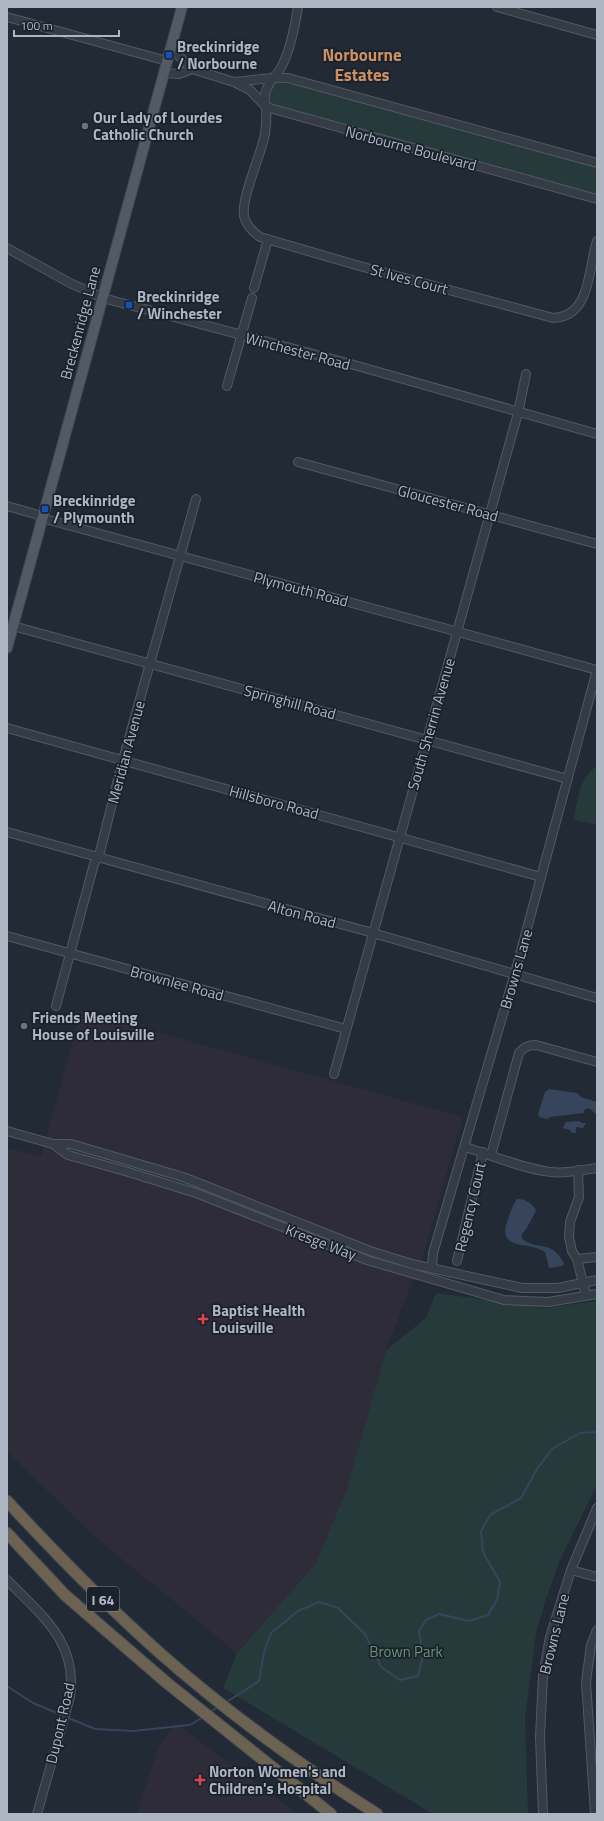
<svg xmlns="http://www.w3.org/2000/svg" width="604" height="1821" font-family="'Titillium Web',sans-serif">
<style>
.medical{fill:#2e2c38}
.green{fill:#273a3b}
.water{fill:#36455c}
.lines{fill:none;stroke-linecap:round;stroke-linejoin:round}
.stream{stroke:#36455c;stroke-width:2}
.minor-casing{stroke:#525964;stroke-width:10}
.major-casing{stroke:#3e4550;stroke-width:12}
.highway-casing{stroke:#3f4651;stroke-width:13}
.minor{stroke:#353c46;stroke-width:8}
.major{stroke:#535a66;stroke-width:10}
.highway{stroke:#6c6252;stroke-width:11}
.transit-dot{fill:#1a4fb4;stroke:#1a212b;stroke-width:1.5}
.worship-dot{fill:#6b7280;stroke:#1a212b;stroke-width:1.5}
.health-dot{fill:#e0444e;stroke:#1a212b;stroke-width:1.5}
.labels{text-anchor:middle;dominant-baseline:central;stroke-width:3.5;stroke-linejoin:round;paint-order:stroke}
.shield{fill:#1a212b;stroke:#828995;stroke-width:1}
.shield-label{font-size:14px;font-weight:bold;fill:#afb6c3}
.poi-label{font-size:15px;font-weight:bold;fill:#afb6c3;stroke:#1a212b;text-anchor:start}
.street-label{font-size:15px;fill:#afb6c3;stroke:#1a212b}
.park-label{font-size:15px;fill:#689173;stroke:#1a212b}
.quarter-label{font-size:17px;font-weight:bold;fill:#cb9162;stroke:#1a212b}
</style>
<rect width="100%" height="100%" fill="#212a35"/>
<g class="medical">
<polygon points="81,1011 463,1117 424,1252 386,1350 346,1491 316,1563 237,1653 95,1537 7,1452 7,1148 41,1156"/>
<polygon points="175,1723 298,1814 136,1814 159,1746"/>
</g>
<g class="green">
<path d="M286 81 597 167V196L271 105C265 96 270 89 276 82Z"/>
<path d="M597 766V825L574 820C577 800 579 778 597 766Z"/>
<polygon points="436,1293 543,1308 597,1301 597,1485 560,1560 545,1602 536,1633 525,1718 528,1814 433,1814 223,1688 237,1653 316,1563 346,1491 386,1350 426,1318"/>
</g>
<g class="water">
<polygon points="549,1089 577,1093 581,1097 597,1102 597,1115 589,1108 584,1110 584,1113 550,1117 547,1119 539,1117 538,1114 545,1092"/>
<polygon points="579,1121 582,1123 586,1123 583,1128 576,1127 576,1133 572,1133 570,1130 563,1128 566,1122"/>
<path d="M517 1199C524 1198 534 1204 536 1211 531 1219 528 1228 522 1234V1239C538 1251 551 1239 564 1263L563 1266 549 1268 545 1252C530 1241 497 1251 507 1222 510 1214 512 1206 517 1199Z"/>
</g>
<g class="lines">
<g class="stream">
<polyline points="7,1686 33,1703 62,1715"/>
<polyline points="225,1703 259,1681 264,1652 271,1633 298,1611 319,1602 338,1608 365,1634 381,1667 400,1680 418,1676 423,1656 419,1631 426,1620 439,1614 469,1621 488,1615 497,1600 500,1582 483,1552 481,1531 490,1515 521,1498 537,1469 552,1449 580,1433 597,1432"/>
<polyline points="210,1712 218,1707"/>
<polyline points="66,1717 95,1729 133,1731 190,1725 203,1717"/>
</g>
<defs>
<g id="minor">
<path d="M298 7C295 26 290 54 279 71 273 79 267 84 265 94 264 99 266 104 266 109 267 118 266 125 265 134 261 155 241 198 244 216 246 225 253 232 260 237L356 265 553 318C591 317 588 269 597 241"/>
<polyline points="497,7 597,35"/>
<polyline points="7,17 167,61"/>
<polyline points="170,51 176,53 192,69 234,82 250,90 266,107 597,199"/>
<polyline points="164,73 179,74 192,69"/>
<path d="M235 82C253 81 270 76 288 78L597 163"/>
<polyline points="7,248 70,283 103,298 347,363 597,434"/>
<polyline points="254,288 268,239"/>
<polyline points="227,386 252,298"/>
<polyline points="298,462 597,544"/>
<polyline points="7,506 35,514 42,518 597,670"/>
<polyline points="13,626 568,779"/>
<polyline points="7,728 541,877"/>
<polyline points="7,832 373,933 597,998"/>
<polyline points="7,936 346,1029"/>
<polyline points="56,1006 94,864 100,852 121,767 196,499"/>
<polyline points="334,1074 518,413 526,374"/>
<polyline points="7,1131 53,1144 71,1144 183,1177 370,1251 412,1264 522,1288 558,1288 597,1280"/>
<polyline points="53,1144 68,1155 125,1171 196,1193 367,1260 504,1300 548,1302 597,1294"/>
<path d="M465 1147C491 1155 524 1169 551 1172 566 1174 582 1170 597 1168"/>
<path d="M491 1155 519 1053C524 1047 528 1045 536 1045L597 1062"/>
<polyline points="578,1170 579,1197 570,1222 569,1237 572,1251 577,1259 586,1295"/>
<polyline points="577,1259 597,1257"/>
<polyline points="457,1261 483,1152"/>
<polyline points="432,1268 433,1253 515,973 597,670"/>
<polyline points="571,1570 597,1577"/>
<path d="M7 1580C42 1616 78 1642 70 1697L37 1814"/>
<polyline points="543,1814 540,1737 543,1676 550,1637 571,1570 597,1508"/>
<polyline points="595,1814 586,1682 591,1645 597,1630"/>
</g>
<polyline id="major" points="7,648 182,7"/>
<g id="highway">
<path d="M7 1501C56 1554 107 1606 161 1654 228 1713 301 1766 377 1814"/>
<polyline points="7,1533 65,1595 167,1683 331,1814"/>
</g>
</defs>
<use href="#minor" class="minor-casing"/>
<use href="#major" class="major-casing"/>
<use href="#highway" class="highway-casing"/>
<use href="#minor" class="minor"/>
<use href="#major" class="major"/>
<use href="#highway" class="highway"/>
</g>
<g class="transit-dot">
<rect x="165" y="51" width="8" height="8" rx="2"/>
<rect x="125" y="301" width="8" height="8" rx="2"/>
<rect x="41" y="505" width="8" height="8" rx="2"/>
</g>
<g class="worship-dot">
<circle cx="85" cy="126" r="4"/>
<circle cx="24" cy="1026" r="4"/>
</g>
<g class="health-dot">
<path d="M201 1313h4v4h4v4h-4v4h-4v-4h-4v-4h4z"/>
<path d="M198 1774h4v4h4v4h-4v4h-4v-4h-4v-4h4z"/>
</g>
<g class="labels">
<rect class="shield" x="87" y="1587" width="32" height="24" rx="3"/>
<g class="shield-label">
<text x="103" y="1599">I 64</text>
</g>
<g class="poi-label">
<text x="177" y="46">Breckinridge<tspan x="177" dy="17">/ Norbourne</tspan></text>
<text x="93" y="117">Our Lady of Lourdes<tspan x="93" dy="17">Catholic Church</tspan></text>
<text x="137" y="296">Breckinridge<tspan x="137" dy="17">/ Winchester</tspan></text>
<text x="53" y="500">Breckinridge<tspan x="53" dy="17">/ Plymounth</tspan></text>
<text x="32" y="1017">Friends Meeting<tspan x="32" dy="17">House of Louisville</tspan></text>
<text x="212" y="1310">Baptist Health<tspan x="212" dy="17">Louisville</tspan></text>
<text x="209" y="1771">Norton Women's and<tspan x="209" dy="17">Children's Hospital</tspan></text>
</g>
<g class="street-label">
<text transform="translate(411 148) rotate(15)">Norbourne Boulevard</text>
<text transform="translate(409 279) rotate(15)">St Ives Court</text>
<text transform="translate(80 323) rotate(-75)">Breckenridge Lane</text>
<text transform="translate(298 351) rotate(15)">Winchester Road</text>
<text transform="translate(448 503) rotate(15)">Gloucester Road</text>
<text transform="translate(301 589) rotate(15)">Plymouth Road</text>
<text transform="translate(290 702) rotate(15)">Springhill Road</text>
<text transform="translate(431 724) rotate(-74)">South Sherrin Avenue</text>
<text transform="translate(126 752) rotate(-75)">Meridian Avenue</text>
<text transform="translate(274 802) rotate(15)">Hillsboro Road</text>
<text transform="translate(302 914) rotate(15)">Alton Road</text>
<text transform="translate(516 969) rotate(-74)">Browns Lane</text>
<text transform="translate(177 983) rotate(15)">Brownlee Road</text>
<text transform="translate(470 1207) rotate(-77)">Regency Court</text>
<text transform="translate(321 1242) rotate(21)">Kresge Way</text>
<text transform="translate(554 1634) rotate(-76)">Browns Lane</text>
<text transform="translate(60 1723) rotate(-77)">Dupont Road</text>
</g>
<g class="park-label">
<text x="406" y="1651">Brown Park</text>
</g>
<g class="quarter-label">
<text x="362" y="55">Norbourne<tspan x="362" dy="20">Estates</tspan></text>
</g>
</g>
<rect width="604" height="1821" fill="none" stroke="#afb6c3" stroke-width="16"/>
<path d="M14 30v6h105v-6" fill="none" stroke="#afb6c3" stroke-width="2"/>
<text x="20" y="30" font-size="12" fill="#afb6c3" stroke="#1a212b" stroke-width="3" paint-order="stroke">100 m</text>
</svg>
